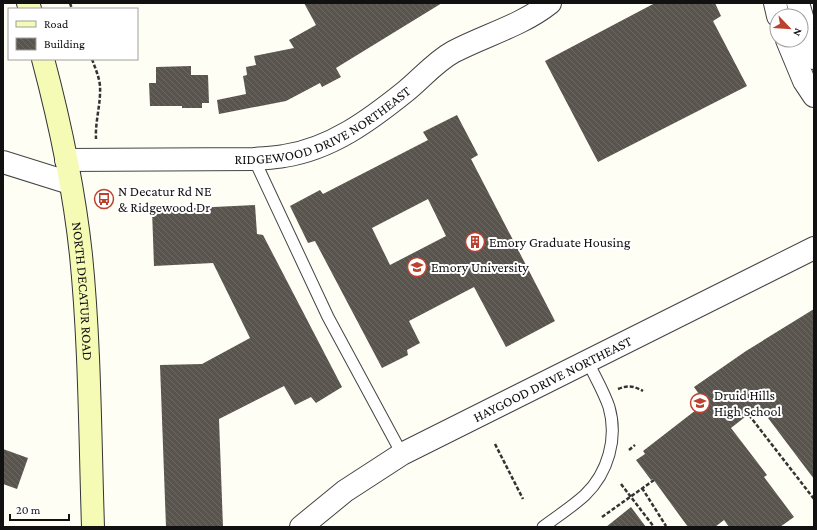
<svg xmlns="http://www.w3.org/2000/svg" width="817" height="530" font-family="'Crimson Pro',serif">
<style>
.building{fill:url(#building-back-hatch);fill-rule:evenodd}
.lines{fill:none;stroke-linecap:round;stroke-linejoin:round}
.service-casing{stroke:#444;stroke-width:13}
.minor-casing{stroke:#444;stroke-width:24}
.secondary-casing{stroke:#333;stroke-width:24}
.path{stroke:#333;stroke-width:2.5;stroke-dasharray:4 2;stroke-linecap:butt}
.service{stroke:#fff;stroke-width:11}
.minor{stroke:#fff;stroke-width:22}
.secondary{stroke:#f5fbb4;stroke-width:22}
.labels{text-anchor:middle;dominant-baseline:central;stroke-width:4;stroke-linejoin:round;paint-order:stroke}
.street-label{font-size:14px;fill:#111;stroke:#fff}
.poi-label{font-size:14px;fill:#111;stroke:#fff;text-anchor:start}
</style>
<defs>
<pattern id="building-back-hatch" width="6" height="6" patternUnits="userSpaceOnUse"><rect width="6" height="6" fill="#59544d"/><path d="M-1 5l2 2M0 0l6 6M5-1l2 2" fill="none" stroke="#6c6862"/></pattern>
</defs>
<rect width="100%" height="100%" fill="#fefef5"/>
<g class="building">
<polygon points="304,3 442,3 336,68 341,77 322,87 320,83 286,101 219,114 217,100 246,94 243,76 247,75 246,67 256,65 254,56 294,48 289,40 316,25"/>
<polygon points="655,3 715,3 721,16 713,21 747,86 598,162 545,61"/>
<polygon points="191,66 191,75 208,75 209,103 202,103 202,108 182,108 182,106 150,106 149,83 156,83 156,67"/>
<path d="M457 115 478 155 471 159 555 321 506 347 474 287 409 321 420 343 407 350 408 355 382 368 315 241 308 243 290 206 320 190 323 194 428 140 423 132ZM428 199 446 236 390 265 372 228Z"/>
<polygon points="255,205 257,234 263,235 342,387 316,403 311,397 295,405 284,386 219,419 223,527 166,527 160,365 202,364 250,338 213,263 154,266 152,210"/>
<polygon points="814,309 814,479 759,406 731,428 767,475 764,477 794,517 780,527 729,527 724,520 715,527 688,527 653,479 651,480 636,460 645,454 643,451 705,403 694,387 746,351"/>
<polygon points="3,449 28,458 17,489 3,484"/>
<polygon points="631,507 646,527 606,527"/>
</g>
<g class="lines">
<defs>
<g id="service">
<polyline points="254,159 328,317 402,454"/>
<path d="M543 527C556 517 572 507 585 495 608 473 618 438 609 407 604 392 595 377 588 362"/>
</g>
<g id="minor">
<polyline points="775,3 778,16"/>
<polyline points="798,3 814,58"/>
<polyline points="787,40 804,81 814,96"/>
<path id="s1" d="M66 160 254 159C264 158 274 158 284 156 331 149 370 120 406 91 422 78 435 62 453 52 485 35 521 26 550 3"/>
<polyline points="3,162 70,183"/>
<path id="s2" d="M301 527 345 491 402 454 814 248"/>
</g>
<g id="secondary">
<polyline points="28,3 30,9"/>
<path id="s3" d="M43 59C60 123 74 189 81 255 90 345 90 437 93 527"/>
</g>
</defs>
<use href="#service" class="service-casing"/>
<use href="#minor" class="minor-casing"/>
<use href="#secondary" class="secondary-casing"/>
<g class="path">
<polyline points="70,3 72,9"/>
<path d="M92 59C95 68 99 76 100 86 101 104 95 121 96 139"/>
<path d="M618 389C628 385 634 386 643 391"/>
<polyline points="749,415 814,499"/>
<polyline points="495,444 523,499"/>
<polyline points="629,450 635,445"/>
<polyline points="621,484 654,527"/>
<polyline points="642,488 666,526"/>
<polyline points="602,517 654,480"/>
</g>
<use href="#service" class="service"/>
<use href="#minor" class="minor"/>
<use href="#secondary" class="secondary"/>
</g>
<defs>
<symbol id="bus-ring" viewBox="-11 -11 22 22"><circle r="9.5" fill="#fff" stroke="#bb422f" stroke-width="1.5"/><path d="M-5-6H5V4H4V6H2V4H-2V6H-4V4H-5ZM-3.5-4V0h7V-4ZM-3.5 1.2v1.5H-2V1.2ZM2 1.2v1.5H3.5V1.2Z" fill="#bb422f"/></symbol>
<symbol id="building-ring" viewBox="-11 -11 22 22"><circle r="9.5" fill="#fff" stroke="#bb422f" stroke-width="1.5"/><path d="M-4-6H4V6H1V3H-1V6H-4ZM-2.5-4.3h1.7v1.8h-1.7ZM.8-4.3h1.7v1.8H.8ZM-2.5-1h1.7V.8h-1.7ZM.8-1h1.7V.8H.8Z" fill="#bb422f"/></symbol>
<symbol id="university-ring" viewBox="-11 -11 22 22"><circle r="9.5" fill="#fff" stroke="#bb422f" stroke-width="1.5"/><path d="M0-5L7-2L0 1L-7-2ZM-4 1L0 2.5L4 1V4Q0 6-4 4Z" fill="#bb422f"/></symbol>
<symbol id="school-ring" viewBox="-11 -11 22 22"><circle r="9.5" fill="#fff" stroke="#bb422f" stroke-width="1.5"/><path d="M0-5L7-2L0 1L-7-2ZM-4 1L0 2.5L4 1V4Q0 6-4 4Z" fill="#bb422f"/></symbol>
</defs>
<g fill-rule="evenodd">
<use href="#bus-ring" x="93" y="188" width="22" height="22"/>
<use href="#building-ring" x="464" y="231" width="22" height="22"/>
<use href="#university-ring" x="406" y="256" width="22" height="22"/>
<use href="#school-ring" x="689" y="392" width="22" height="22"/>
</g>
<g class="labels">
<g class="street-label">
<text stroke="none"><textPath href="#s1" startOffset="265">RIDGEWOOD DRIVE NORTHEAST</textPath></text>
<text stroke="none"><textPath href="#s3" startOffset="236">NORTH DECATUR ROAD</textPath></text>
<text stroke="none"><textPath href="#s2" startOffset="293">HAYGOOD DRIVE NORTHEAST</textPath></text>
</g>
<g class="poi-label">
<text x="118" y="191">N Decatur Rd NE<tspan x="118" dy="16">&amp; Ridgewood Dr</tspan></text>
<text x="489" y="242">Emory Graduate Housing</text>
<text x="431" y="267">Emory University</text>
<text x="714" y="395">Druid Hills<tspan x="714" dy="16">High School</tspan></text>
</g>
</g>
<rect width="817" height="530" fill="none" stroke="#111111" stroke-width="8"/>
<rect x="8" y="8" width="130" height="52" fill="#ffffff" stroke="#a0a0a0"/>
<rect x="16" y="21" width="20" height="6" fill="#f5fbb4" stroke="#a0a0a0"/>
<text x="44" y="28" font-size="12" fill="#111111">Road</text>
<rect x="16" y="38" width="20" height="12" fill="url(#building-back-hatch)" stroke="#a0a0a0"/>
<text x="44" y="48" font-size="12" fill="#111111">Building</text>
<g transform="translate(789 28) rotate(115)"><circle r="19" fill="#ffffff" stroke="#a0a0a0"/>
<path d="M0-3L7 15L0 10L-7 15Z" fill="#bb422f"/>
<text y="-6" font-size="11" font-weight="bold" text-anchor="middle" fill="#111111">N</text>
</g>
<path d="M10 514v6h59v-6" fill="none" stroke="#111111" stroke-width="2"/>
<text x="16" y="514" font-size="12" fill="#111111" stroke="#ffffff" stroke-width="3" paint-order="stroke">20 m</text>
</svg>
